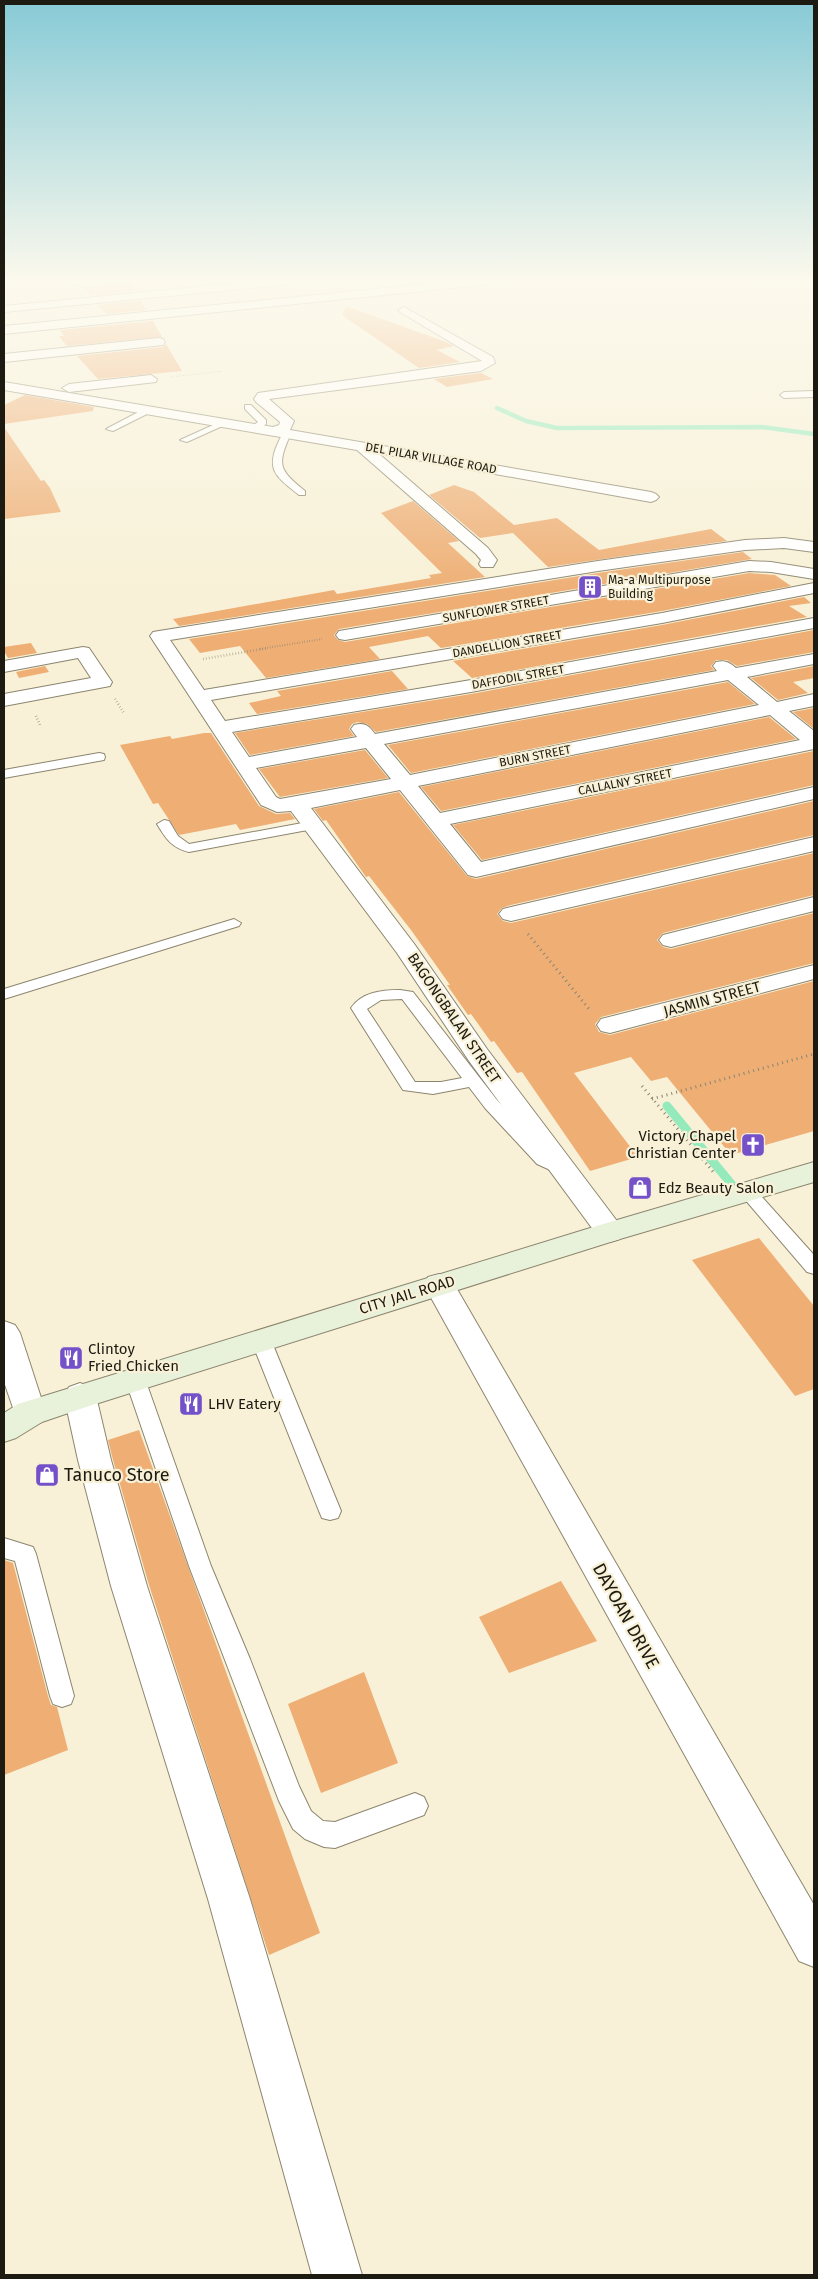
<svg xmlns="http://www.w3.org/2000/svg" width="818" height="2279" font-family="'Fira Sans',sans-serif">
<style>
.lines{fill:none;stroke-linecap:round;stroke-linejoin:round}
.stream-far1{stroke:#95eabc;stroke-width:4.5}
.stream{stroke:#95eabc;stroke-width:9}
.building{fill:#eeae74}
.lane-casing{stroke:#8c856e;stroke-width:2}
.street-casing{stroke:#8c856e;stroke-width:2}
.secondary-casing{stroke:#8c856e;stroke-width:2}
.path-far3{stroke:#8a8574;stroke-width:1;stroke-dasharray:0.5 2;stroke-linecap:butt}
.path-far2{stroke:#8a8574;stroke-width:2;stroke-dasharray:0.5 2;stroke-linecap:butt}
.path-far1{stroke:#8a8574;stroke-width:2.5;stroke-dasharray:0.5 2.5;stroke-linecap:butt}
.path{stroke:#8a8574;stroke-width:3;stroke-dasharray:1 4;stroke-linecap:butt}
.lane{fill:#fff;fill-rule:evenodd}
.street{fill:#fff;fill-rule:evenodd}
.secondary{fill:#e8f1da;fill-rule:evenodd}
.labels{text-anchor:middle;dominant-baseline:central;stroke-width:4.5;stroke-linejoin:round;paint-order:stroke}
.far-street-label{font-size:12px;fill:#1d1a11;stroke:#f8f1d7}
.far-poi-label{font-size:12px;fill:#1d1a11;stroke:#f8f1d7;text-anchor:start}
.street-label{font-size:15px;fill:#1d1a11;stroke:#f8f1d7}
.poi-label{font-size:15px;fill:#1d1a11;stroke:#f8f1d7;text-anchor:start}
.near-poi-label{font-size:18px;fill:#1d1a11;stroke:#f8f1d7;text-anchor:start}
.near-street-label{font-size:18px;fill:#1d1a11;stroke:#f8f1d7}
</style>
<rect width="100%" height="100%" fill="#f8f1d7"/>
<g class="lines">
<polyline class="stream-far1" points="497,408 526,421 557,428 762,427 814,434"/>
<polyline class="stream" points="667,1106 733,1186"/>
</g>
<g class="building">
<polygon points="121,278 127,278 135,291 91,296 84,288 107,286 120,281"/>
<polygon points="141,301 146,310 106,314 98,305"/>
<polygon points="346,306 446,342 454,346 437,350 460,362 419,368 342,315"/>
<polygon points="153,321 162,337 67,346 59,336 64,336 60,330"/>
<polygon points="166,344 182,371 98,379 77,356 163,347"/>
<polygon points="481,373 493,379 447,387 434,379"/>
<polygon points="25,395 94,407 93,411 4,424 4,405"/>
<polygon points="4,427 41,481 44,480 50,488 61,512 4,519"/>
<polygon points="454,485 474,492 514,525 557,518 599,550 711,529 727,541 548,567 513,533 480,538 429,495"/>
<polygon points="413,501 459,541 448,543 485,577 179,626 173,619 334,590 337,594 431,578 429,575 442,573 381,513"/>
<polygon points="743,552 752,559 339,629 334,635 338,640 345,642 749,573 775,575 791,586 662,611 441,648 428,636 369,647 380,659 266,678 240,646 200,653 189,639 598,573"/>
<polygon points="804,597 811,603 789,606 807,617 472,678 453,661 662,625"/>
<polygon points="814,630 814,652 737,666 727,660 716,660 711,666 714,670 376,732 367,724 357,722 352,724 349,729 354,736 250,755 235,733 471,694"/>
<polygon points="31,643 37,653 8,658 4,651 4,647"/>
<polygon points="45,666 49,672 19,678 16,672"/>
<polygon points="814,666 814,678 793,682 808,693 778,700 751,678"/>
<polygon points="392,671 408,689 257,714 249,703 281,696 277,691"/>
<polygon points="728,682 755,704 411,773 388,745"/>
<polygon points="814,708 814,729 793,712"/>
<polygon points="769,717 796,739 441,811 421,787"/>
<polygon points="204,733 211,733 259,806 276,814 290,813 295,819 240,830 236,824 179,835 158,803 153,804 120,745 170,736 172,739"/>
<polygon points="365,750 388,778 280,797 259,769"/>
<polygon points="814,751 814,785 482,860 453,825"/>
<polygon points="399,792 467,876 476,879 814,801 814,835 511,905 502,908 497,914 503,921 511,923 814,853 814,895 663,933 657,940 663,947 671,949 814,913 814,963 601,1017 595,1024 599,1032 610,1035 814,981 814,1131 731,1155 667,1077 651,1081 631,1057 574,1073 638,1157 590,1171 522,1072 517,1073 494,1041 491,1042 471,1014 468,1015 447,985 450,985 411,930 369,876 366,877 326,820 323,821 314,809"/>
<polygon points="759,1238 814,1306 814,1389 795,1396 692,1260"/>
<polygon points="139,1430 320,1933 269,1955 149,1585 113,1460 108,1440"/>
<polygon points="4,1560 13,1563 48,1696 51,1705 57,1707 68,1750 4,1775"/>
<polygon points="561,1581 597,1641 509,1673 479,1617"/>
<polygon points="364,1672 398,1763 321,1793 288,1704"/>
</g>
<g class="lines">
<defs>
<g id="lane">
<polygon points="814,391 814,397 784,398 780,395 784,392"/>
<polygon points="245,405 251,405 266,420 266,424 258,430 252,430 252,426 258,422 245,409"/>
<polygon points="148,407 152,410 151,412 113,431 106,429"/>
<polygon points="222,421 229,423 187,442 180,440"/>
<path d="M287 430 291 433C277 465 278 469 305 491V495H299C278 478 265 471 278 443 281 437 282 433 287 430Z"/>
<polygon points="99,753 104,754 105,757 104,760 4,778 4,770"/>
<path d="M164 820 169 821 178 836 189 844 313 821 320 825 313 829 189 852C172 848 166 839 157 824Z"/>
<polygon points="234,919 241,923 239,926 4,999 4,989"/>
<path d="M400 990 413 992 497 1100 549 1156 565 1164 568 1168 565 1172 559 1174 537 1164 485 1108 469 1087 433 1094 403 1090 351 1008C362 992 382 990 400 990ZM402 999 462 1078 441 1082H415L367 1009 381 1000Z"/>
<polygon points="748,1186 754,1188 814,1255 814,1274 807,1272 742,1196 739,1192 742,1188"/>
<polygon points="261,1332 268,1335 271,1340 341,1511 338,1518 330,1520 322,1518 319,1511 251,1340 254,1335"/>
<polygon points="135,1371 142,1373 145,1379 211,1566 250,1659 299,1786 311,1811 323,1821 335,1822 415,1793 424,1797 428,1806 424,1815 335,1848 324,1847 305,1839 293,1829 279,1801 189,1566 125,1379 128,1373"/>
<polygon points="4,1538 33,1547 36,1554 74,1696 71,1704 62,1707 53,1704 50,1696 15,1561 4,1558"/>
</g>
<g id="street">
<path d="M57 278 119 279C109 288 67 289 57 278Z"/>
<polygon points="288,278 327,278 322,281 4,312 4,306"/>
<polygon points="487,278 504,278 505,280 500,283 4,334 4,326"/>
<polygon points="404,307 493,357 495,363 481,371 269,399 294,421 290,430 651,492 656,494 659,497 656,500 651,502 378,453 488,548 497,560 493,567 481,567 479,564 481,560 476,554 357,450 4,390 4,382 273,427 279,425 280,422 256,402 254,399 258,393 482,361 400,312 398,310"/>
<polygon points="159,338 163,339 165,342 163,345 4,362 4,354"/>
<polygon points="151,375 157,379 156,382 69,392 62,388 69,384"/>
<path d="M784 538 814 542V552L784 548 745 550 598 571 170 640 204 690 662 613 814 583V593L662 623 211 700 225 721 471 680 814 618V628L471 692 232 732 249 757 357 737 351 729 354 725C365 722 369 726 375 734L717 671 713 666 716 662C725 660 729 662 736 668L814 654V664L747 677 777 702 814 694V706L789 711 814 731V749L450 824 481 862 814 787V799L476 877 468 875 400 790 311 808 415 945 487 1049 620 1225 625 1232 620 1239 610 1242 600 1239 469 1061 397 953 291 811 277 812 261 805 150 636 153 632 159 631 598 561 745 540ZM728 680 759 705 410 775 384 744ZM770 715 800 740 440 813 418 786ZM366 748 391 779 280 799 276 797 256 768Z"/>
<polygon points="749,561 771,562 814,569 814,579 771,572 749,571 345,640 339,639 336,635 339,631 345,630"/>
<polygon points="83,647 89,648 112,682 110,686 4,706 4,694 91,678 78,658 4,672 4,661"/>
<polygon points="814,837 814,851 511,921 503,919 499,914 503,909 511,907"/>
<polygon points="814,897 814,911 671,947 663,945 659,940 663,935"/>
<polygon points="814,965 814,979 610,1033 601,1031 597,1025 601,1019"/>
<polygon points="439,1274 450,1277 814,1905 814,1967 799,1961 424,1285 428,1277"/>
<polygon points="4,1321 15,1325 20,1333 46,1413 42,1422 30,1426 18,1422 4,1382"/>
<polygon points="80,1383 91,1387 96,1396 111,1460 147,1586 250,1899 362,2275 312,2275 208,1899 111,1586 78,1460 64,1396 69,1387"/>
</g>
<polygon id="secondary" points="814,1162 814,1182 620,1239 86,1407 42,1422 16,1438 4,1442 4,1413 18,1404 600,1225"/>
</defs>
<use href="#lane" class="lane-casing"/>
<use href="#street" class="street-casing"/>
<use href="#secondary" class="secondary-casing"/>
<polyline class="path-far3" points="171,377 223,371"/>
<polyline class="path-far2" points="260,649 322,639"/>
<g class="path-far1">
<polyline points="203,659 268,648"/>
<polyline points="115,699 124,713"/>
<polyline points="36,716 41,727"/>
</g>
<g class="path">
<polyline points="528,934 589,1009"/>
<polyline points="642,1086 715,1174"/>
<polyline points="652,1099 814,1054"/>
</g>
<use href="#lane" class="lane"/>
<use href="#street" class="street"/>
<use href="#secondary" class="secondary"/>
</g>
<linearGradient id="sky" x2="0" y2="1"><stop stop-color="#87cad6"/><stop offset="0.47" stop-color="#fcf9ed"/><stop offset="1" stop-color="#fcf9ed" stop-opacity="0"/></linearGradient>
<rect width="818" height="597" fill="url(#sky)"/>
<defs>
<symbol id="building-square" viewBox="-11 -11 22 22"><rect x="-9" y="-9" width="18" height="18" rx="4" fill="#7450c9" stroke="#f8f1d7"/><path d="M-4-6H4V6H1V3H-1V6H-4ZM-2.5-4.3h1.7v1.8h-1.7ZM.8-4.3h1.7v1.8H.8ZM-2.5-1h1.7V.8h-1.7ZM.8-1h1.7V.8H.8Z" fill="#fff"/></symbol>
<symbol id="church-square" viewBox="-11 -11 22 22"><rect x="-9" y="-9" width="18" height="18" rx="4" fill="#7450c9" stroke="#f8f1d7"/><path d="M-1.2-6h2.4v3.5h3.3v2.4h-3.3V6h-2.4V-.1h-3.3v-2.4h3.3Z" fill="#fff"/></symbol>
<symbol id="shop-square" viewBox="-11 -11 22 22"><rect x="-9" y="-9" width="18" height="18" rx="4" fill="#7450c9" stroke="#f8f1d7"/><path d="M-5-2.5h2.3a2.7 3.5 0 0 1 5.4 0H5L5.5 6h-11ZM-1.5-2.5h3a1.5 2.3 0 0 0-3 0Z" fill="#fff"/></symbol>
<symbol id="restaurant-square" viewBox="-11 -11 22 22"><rect x="-9" y="-9" width="18" height="18" rx="4" fill="#7450c9" stroke="#f8f1d7"/><path d="M-5-6h1v4h1v-4h1v4h1v-4h1v5L-1.5 .5V6h-2V.5L-5-1ZM5-6V6H3V1.5H1.5Q1.5-4 5-6Z" fill="#fff"/></symbol>
</defs>
<g fill-rule="evenodd">
<use href="#building-square" x="576" y="573" width="28" height="28"/>
<use href="#church-square" x="739" y="1131" width="28" height="28"/>
<use href="#shop-square" x="626" y="1174" width="28" height="28"/>
<use href="#restaurant-square" x="57" y="1344" width="28" height="28"/>
<use href="#restaurant-square" x="177" y="1390" width="28" height="28"/>
<use href="#shop-square" x="33" y="1461" width="28" height="28"/>
</g>
<g class="labels">
<g class="far-street-label">
<text transform="translate(431 458) rotate(10)">DEL PILAR VILLAGE ROAD</text>
<text transform="translate(496 609) rotate(-10)">SUNFLOWER STREET</text>
<text transform="translate(507 644) rotate(-10)">DANDELLION STREET</text>
<text transform="translate(518 677) rotate(-10)">DAFFODIL STREET</text>
<text transform="translate(535 756) rotate(-11)">BURN STREET</text>
<text transform="translate(625 782) rotate(-11)">CALLALNY STREET</text>
</g>
<g class="far-poi-label">
<text x="608" y="580">Ma-a Multipurpose<tspan x="608" dy="14">Building</tspan></text>
</g>
<g class="street-label">
<text transform="translate(712 999) rotate(-15)">JASMIN STREET</text>
<text transform="translate(454 1018) rotate(56)">BAGONGBALAN STREET</text>
<text transform="translate(407 1295) rotate(-17)">CITY JAIL ROAD</text>
</g>
<g class="poi-label">
<text x="736" y="1136" text-anchor="end">Victory Chapel<tspan x="736" dy="17">Christian Center</tspan></text>
<text x="658" y="1188">Edz Beauty Salon</text>
<text x="88" y="1349">Clintoy<tspan x="88" dy="17">Fried Chicken</tspan></text>
<text x="208" y="1404">LHV Eatery</text>
</g>
<g class="near-poi-label">
<text x="64" y="1475">Tanuco Store</text>
</g>
<g class="near-street-label">
<text transform="translate(626 1616) rotate(61)">DAYOAN DRIVE</text>
</g>
</g>
<rect width="818" height="2279" fill="none" stroke="#1d1a11" stroke-width="10"/>
</svg>
